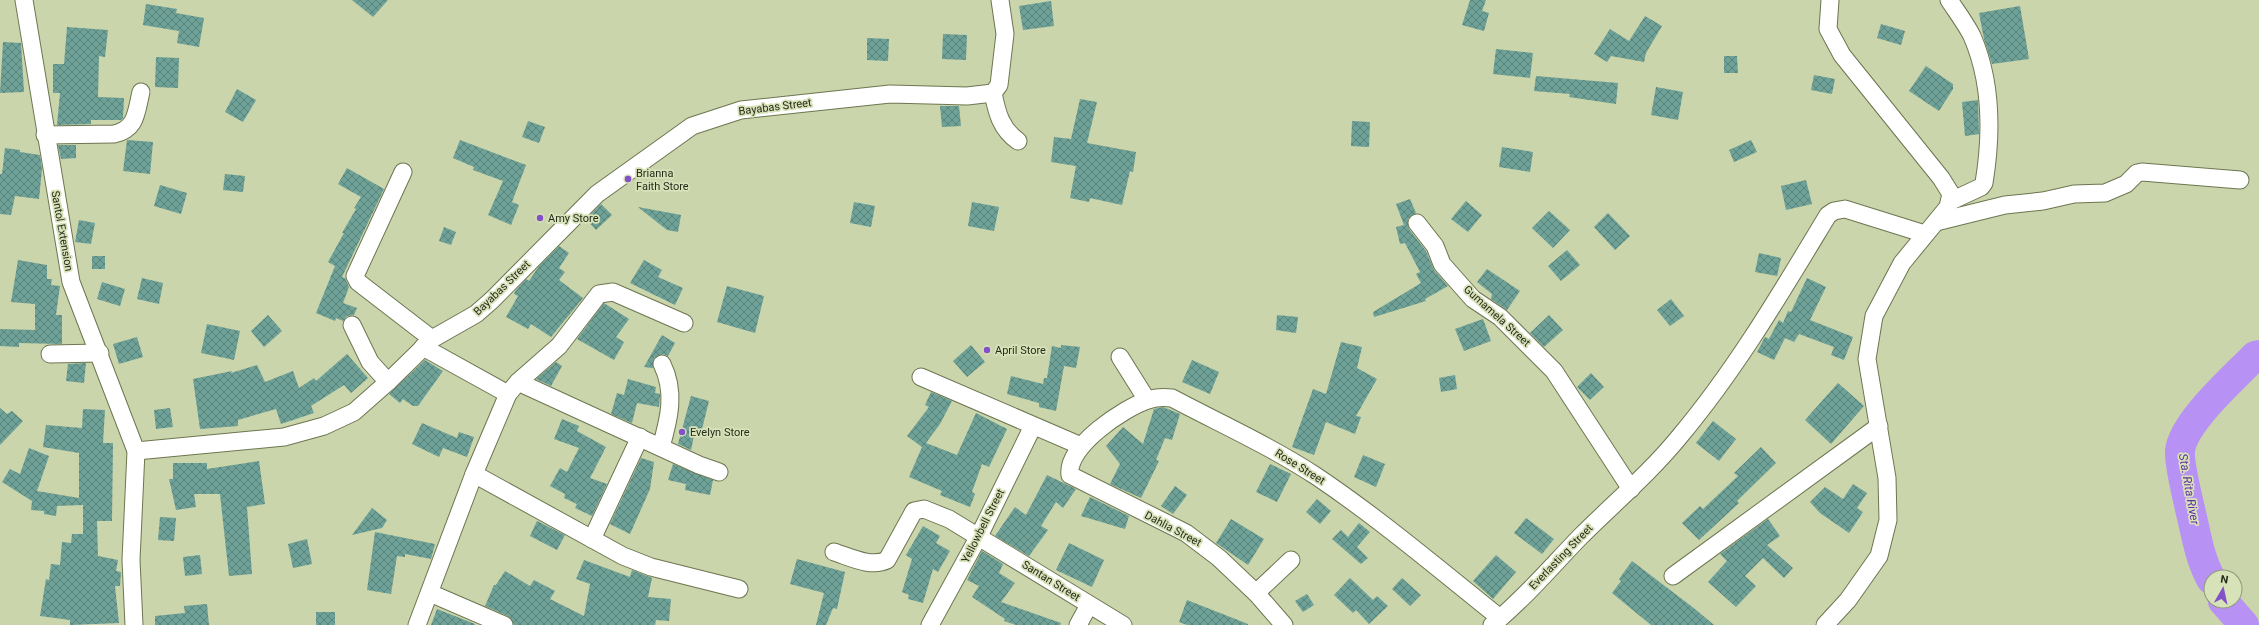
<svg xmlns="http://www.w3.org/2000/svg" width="2259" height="625" font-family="Roboto,sans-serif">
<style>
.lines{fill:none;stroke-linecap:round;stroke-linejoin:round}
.river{stroke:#b792f4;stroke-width:30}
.building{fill:url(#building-cross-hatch)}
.minor-casing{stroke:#6c7650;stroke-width:19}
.minor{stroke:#fff;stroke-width:17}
.poi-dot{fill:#8450c8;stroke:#d7e2b9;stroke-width:1.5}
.labels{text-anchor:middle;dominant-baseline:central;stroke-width:3.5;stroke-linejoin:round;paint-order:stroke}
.street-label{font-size:11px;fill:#282c1c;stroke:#d7e2b9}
.poi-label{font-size:11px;fill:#282c1c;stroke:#d7e2b9;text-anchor:start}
.water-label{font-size:12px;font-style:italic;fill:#6431a1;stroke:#d7e2b9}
</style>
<defs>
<pattern id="building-cross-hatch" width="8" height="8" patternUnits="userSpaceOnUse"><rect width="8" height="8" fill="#6ea197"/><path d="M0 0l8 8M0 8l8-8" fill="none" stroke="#5a837a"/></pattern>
</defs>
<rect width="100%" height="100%" fill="#cad5ac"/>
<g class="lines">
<g class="river">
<path d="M2211 579C2199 557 2196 533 2190 509 2187 495 2179 464 2180 451 2183 422 2235 377 2255 356L2259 355"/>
<polyline points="2223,601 2244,625"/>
</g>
</g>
<g class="building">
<polygon points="352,0 388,0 373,17"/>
<polygon points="1470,0 1486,0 1482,11 1489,13 1484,31 1462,25"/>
<polygon points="1051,1 1054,26 1023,30 1019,6"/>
<polygon points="146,4 177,9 176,13 204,18 199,47 177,43 179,31 143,25"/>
<polygon points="2020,6 2029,59 1992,64 1984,39 1979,13"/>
<polygon points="1645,16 1662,26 1646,53 1644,62 1611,56 1607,62 1594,54 1610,29 1629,41"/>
<polygon points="1881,24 1905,31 1901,45 1877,38"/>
<polygon points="67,27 108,30 105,57 99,56 98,97 124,98 123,118 121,120 91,120 91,124 57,125 60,93 53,93 53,64 64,64"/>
<polygon points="943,34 967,35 966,60 942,59"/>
<polygon points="867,38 889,39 888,61 867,60"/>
<polygon points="3,42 21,43 24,92 0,93"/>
<polygon points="1496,49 1533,53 1530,78 1493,74"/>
<polygon points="1724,56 1737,56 1738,73 1724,73"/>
<polygon points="156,57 179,58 178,88 155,87"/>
<polygon points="1926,66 1953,84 1953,89 1939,111 1909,91"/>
<polygon points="1814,75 1835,79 1832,94 1811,90"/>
<polygon points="1536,76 1618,83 1616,104 1569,97 1570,94 1534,91"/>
<polygon points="1656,87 1683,92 1678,120 1651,115"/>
<polygon points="237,89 256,100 243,122 225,112"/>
<polygon points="1080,99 1097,102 1087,143 1136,152 1133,172 1130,171 1122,205 1090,198 1089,202 1070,198 1076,166 1051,162 1054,137 1071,139"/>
<polygon points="1978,100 1979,134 1965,136 1962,102"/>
<polygon points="940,106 959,106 961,126 942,127"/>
<polygon points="528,121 545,127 539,143 522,137"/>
<polygon points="1352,121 1370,122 1369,147 1351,146"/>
<polygon points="127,140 153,142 150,174 123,171"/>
<polygon points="460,140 526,165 512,202 519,205 511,225 488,215 503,181 473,170 474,167 453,158"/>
<polygon points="1751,140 1757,152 1734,162 1729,150"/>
<polygon points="58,145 76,145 76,158 61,159"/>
<polygon points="1502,147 1533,152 1530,172 1499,167"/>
<polygon points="5,148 20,150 20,152 40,155 42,169 39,199 15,196 11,215 0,214 0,174 2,174"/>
<polygon points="347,168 384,189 342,277 345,278 349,287 343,303 357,308 354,315 347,316 343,321 336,318 335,321 316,313 335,266 328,262 344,233 342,233 356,209 354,208 361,197 338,184"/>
<polygon points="225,174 245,176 243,192 223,190"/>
<polygon points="1806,180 1812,204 1786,210 1781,186"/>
<polygon points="160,185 187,193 181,214 154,206"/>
<polygon points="1410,199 1416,213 1408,219 1409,229 1426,251 1434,270 1448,286 1425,299 1426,301 1374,317 1373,312 1421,283 1416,274 1420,272 1405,243 1400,244 1396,227 1404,225 1396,204"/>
<polygon points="1466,201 1482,215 1468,232 1451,219"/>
<polygon points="854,202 875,206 871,227 850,223"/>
<polygon points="972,202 999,207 994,231 968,226"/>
<polygon points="601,204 612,215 596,230 586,219"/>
<polygon points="638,207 681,215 678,232 667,230"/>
<polygon points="1549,211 1570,230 1553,248 1532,228"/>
<polygon points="1608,213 1630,236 1615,250 1594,227"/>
<polygon points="79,220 95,223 91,244 75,242"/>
<polygon points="444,227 456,232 451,245 439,241"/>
<polygon points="559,246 569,253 559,268 565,272 559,280 583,298 551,337 531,324 528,329 506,317 518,296 514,294 516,290 526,279 529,281 539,266"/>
<polygon points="1567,250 1580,265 1561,281 1548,266"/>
<polygon points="1759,253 1781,258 1777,276 1755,272"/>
<rect x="92" y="256" width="13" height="13"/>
<polygon points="18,260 47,265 47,279 52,279 51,285 60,286 56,315 62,315 62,344 19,343 19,347 0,346 0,329 35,330 35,304 11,302"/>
<polygon points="644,260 662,270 658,277 683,288 675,305 630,283"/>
<polygon points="1487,269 1520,291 1507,310 1491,299 1492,294 1477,282"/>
<polygon points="142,278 163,283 159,304 137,299"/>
<polygon points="1807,278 1826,287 1810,320 1853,337 1844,360 1831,355 1834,347 1799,334 1794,342 1785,338 1774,360 1757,352 1765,337 1769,339 1779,320 1783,323 1788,311 1791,312"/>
<polygon points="102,282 125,289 120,306 97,299"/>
<polygon points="727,286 764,296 755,333 717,322"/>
<polygon points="1671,299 1684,316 1670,326 1657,310"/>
<polygon points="604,303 629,319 616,337 624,342 614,360 577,339"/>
<polygon points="268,315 282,331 264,347 251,331"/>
<polygon points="1277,315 1298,317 1296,333 1276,330"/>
<polygon points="1549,315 1563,330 1544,347 1530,333"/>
<polygon points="1483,319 1491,341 1464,351 1455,329"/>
<polygon points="207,324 240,331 234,360 201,353"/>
<polygon points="662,335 675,343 668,356 663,354 654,358 653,368 644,367"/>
<polygon points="137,337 143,357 119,364 113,344"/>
<polygon points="1341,342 1362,347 1357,368 1377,379 1356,416 1361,417 1355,434 1326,422 1314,455 1292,447 1313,389 1326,394"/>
<polygon points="971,345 985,362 967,377 953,361"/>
<polygon points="1061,345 1080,347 1076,368 1064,366 1056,411 1039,407 1039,403 1007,394 1011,376 1043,384 1044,378 1047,378 1052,346 1061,348"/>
<polygon points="347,354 368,378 351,393 344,385 311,406 314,413 281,424 276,409 238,420 238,426 200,429 193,379 232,371 231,373 257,365 265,382 293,371 299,388 314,378 316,381"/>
<polygon points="425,360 443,371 418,406 413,406 403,399 400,403 389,394"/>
<polygon points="1192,360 1219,372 1210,394 1182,382"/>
<polygon points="556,362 562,366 551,386 536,379"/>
<polygon points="86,363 84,383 66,381 68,364"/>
<polygon points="1591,373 1604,387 1590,400 1577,387"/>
<polygon points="1455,375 1457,389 1441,392 1439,378"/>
<polygon points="628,379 656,387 655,393 660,394 660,396 659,407 637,403 632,423 611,414 617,393 624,395"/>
<polygon points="1838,383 1864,406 1831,444 1805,420"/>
<polygon points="931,392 952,401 940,424 926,443 957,455 976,413 1007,429 989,467 982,464 972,492 975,494 970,507 940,495 942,491 909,477 922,447 907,436 929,407 925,405"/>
<polygon points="691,396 709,401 701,433 695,431 691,450 678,444"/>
<polygon points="1163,407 1180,414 1172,440 1165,438 1156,460 1159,461 1141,498 1110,484 1120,464 1106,446 1123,427 1143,444 1154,409"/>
<polygon points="0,408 7,414 12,411 23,421 0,445"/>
<polygon points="170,408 173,427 156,429 154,410"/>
<polygon points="83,409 105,410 103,443 113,443 112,521 97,521 98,556 118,560 116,571 121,572 120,586 115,586 119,623 70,625 70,620 40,616 46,579 49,580 51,564 60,565 62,542 71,543 72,534 83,534 83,505 57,506 56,516 44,514 44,511 31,510 32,501 2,482 10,469 20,474 29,448 49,456 37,491 79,498 79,453 43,447 46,425 82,428"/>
<polygon points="562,419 579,426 577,431 606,447 590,478 607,484 592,516 575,508 577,504 564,498 565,494 550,486 560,468 567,472 579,448 554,439"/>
<polygon points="1713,421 1736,439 1719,461 1696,443"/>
<polygon points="422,423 457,438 459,432 474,437 467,457 443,448 439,457 412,444"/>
<polygon points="1761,447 1776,463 1737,501 1739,503 1699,540 1682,523 1700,506 1703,509 1738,476 1734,473"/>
<polygon points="1363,455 1385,464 1376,487 1354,477"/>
<polygon points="641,458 654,462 650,489 630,534 610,524"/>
<polygon points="259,461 265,504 247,507 252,574 229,576 220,494 194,494 196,507 176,510 169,479 173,479 173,463 207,463 207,469"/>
<polygon points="673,464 713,480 710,495 685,490 686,484 668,480"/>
<polygon points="1270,464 1291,474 1277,502 1256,492"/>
<polygon points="1047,475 1076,489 1063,508 1056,502 1041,526 1048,530 1029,556 995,536 1015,507 1026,515"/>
<polygon points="1853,484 1867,493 1857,508 1863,512 1849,533 1820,513 1810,502 1825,487 1843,499"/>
<polygon points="1175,486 1187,495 1173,514 1161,506"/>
<polygon points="1090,497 1129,516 1125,529 1081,516"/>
<polygon points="1317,499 1331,511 1320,524 1306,512"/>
<polygon points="372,508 387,520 382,528 352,535"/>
<polygon points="160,517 176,518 174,541 158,540"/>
<polygon points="1526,518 1554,539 1542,554 1514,533"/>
<polygon points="1231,519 1264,539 1248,565 1216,543"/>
<polygon points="1768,519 1780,536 1767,545 1793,568 1784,578 1763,558 1745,576 1756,586 1736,607 1708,582 1727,561 1720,554"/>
<polygon points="537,521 565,535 557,550 530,536"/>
<polygon points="1359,523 1370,532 1357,547 1368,558 1361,564 1332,539 1341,530 1348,537"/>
<polygon points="923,526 940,536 936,543 950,551 938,572 933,569 923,603 908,599 909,595 902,592 912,559 906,555"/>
<polygon points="375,532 435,544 431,559 405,554 405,557 397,556 391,594 367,590"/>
<polygon points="307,539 312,564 293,568 288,544"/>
<polygon points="1069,543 1104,560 1092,587 1056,570"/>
<polygon points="982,551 1003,564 999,573 1015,583 1001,602 1061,623 1060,625 1016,625 1004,621 1005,619 972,597 979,586 967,580"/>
<polygon points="200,555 202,574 185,576 183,557"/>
<polygon points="1496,555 1516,572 1493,599 1473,581"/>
<polygon points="797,559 845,572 837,609 833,608 826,625 816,625 824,593 790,584"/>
<polygon points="584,560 630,577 632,570 652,578 648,597 671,599 669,621 656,620 655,625 514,625 508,616 485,606 494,585 496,585 505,571 530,586 534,580 555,591 550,599 584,616 590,584 576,579"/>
<polygon points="1632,561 1695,609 1714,625 1651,625 1612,593 1621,581 1619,579"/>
<polygon points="1350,578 1373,600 1377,596 1388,606 1369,624 1356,610 1353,613 1334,595"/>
<polygon points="1402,578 1421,595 1410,606 1392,589"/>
<polygon points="1307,594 1314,605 1303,612 1295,601"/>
<polygon points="1187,600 1248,624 1248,625 1187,625 1179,622"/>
<polygon points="207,604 209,625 155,625 155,616 185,613 184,606"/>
<polygon points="437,609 475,624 475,625 431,625"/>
<rect x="316" y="612" width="19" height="13"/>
</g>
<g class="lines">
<defs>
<g id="minor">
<polyline points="24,0 71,282 136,451 131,560 134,625"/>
<path d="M1949 0C1957 12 1966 24 1972 36 1992 82 1992 134 1984 183L1981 187 1951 201"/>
<path d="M993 93C997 113 1001 129 1018 141"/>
<path d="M45 135 114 134C137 129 136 112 141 92"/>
<polyline points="403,172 355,276 358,282 432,339"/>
<polyline points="1936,222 2005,205 2043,201 2074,194 2105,193 2126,184 2137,173 2142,172 2240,180"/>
<polyline points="1417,223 1435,246 1442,264 1473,299 1500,317 1554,371 1631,489"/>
<polyline points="352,325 370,362 388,382"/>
<polyline points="423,347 508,394"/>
<polyline points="50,354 100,353"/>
<polyline points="1120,357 1147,400"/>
<polyline points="921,377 1081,446"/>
<polyline points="518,382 699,465 719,472"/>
<path d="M661 447C669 419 676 392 662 364"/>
<polyline points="136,451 284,437 324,426 354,412 388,382 432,339 476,314 492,300 597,194 692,126 741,110 890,94 967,96 993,93 999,85 1005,34 1000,0"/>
<polyline points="474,474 508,394 518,382 559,346 599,294 613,292 684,323"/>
<polyline points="592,539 640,437"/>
<path d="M834 552C850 557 871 568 887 560L914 511 924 509 949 519 1123 625"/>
<polyline points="1673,576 1879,426"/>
<polyline points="430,593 504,625"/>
<polyline points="1256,593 1291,560"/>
<polyline points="417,625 474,474 623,556 651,567 739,589"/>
<polyline points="930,625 979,536 1033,426"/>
<polyline points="1078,625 1089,605"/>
<path d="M1284 625 1256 593 1219 558 1186 533 1070 475C1066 446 1124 408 1148 400 1156 397 1164 397 1172 398 1221 424 1270 446 1316 476 1380 519 1440 570 1500 618"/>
<path d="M1492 625C1524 599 1551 567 1580 537 1613 504 1650 473 1680 436 1737 368 1782 291 1828 215L1834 211 1845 209 1925 234"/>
<polyline points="1825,625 1848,600 1879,556 1888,520 1887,478 1867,359 1874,316 1902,263 1948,207 1951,194 1941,178 1842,55 1828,29 1830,0"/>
</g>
</defs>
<use href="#minor" class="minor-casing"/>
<use href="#minor" class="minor"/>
</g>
<g class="poi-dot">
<circle cx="628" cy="179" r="4"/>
<circle cx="540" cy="218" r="4"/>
<circle cx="987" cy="350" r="4"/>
<circle cx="682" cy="432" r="4"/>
</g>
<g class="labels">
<g class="street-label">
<text transform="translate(775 107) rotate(-7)">Bayabas Street</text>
<text transform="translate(62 231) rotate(80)">Santol Extension</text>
<text transform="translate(502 288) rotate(-44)">Bayabas Street</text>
<text transform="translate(1497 316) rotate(42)">Gumamela Street</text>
<text transform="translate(1300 467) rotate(32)">Rose Street</text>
<text transform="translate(983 526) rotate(-63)">Yellowbell Street</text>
<text transform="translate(1173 529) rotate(28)">Dahlia Street</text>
<text transform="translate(1561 557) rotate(-46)">Everlasting Street</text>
<text transform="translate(1051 581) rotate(32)">Santan Street</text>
</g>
<g class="poi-label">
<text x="636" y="173">Brianna<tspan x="636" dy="13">Faith Store</tspan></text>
<text x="548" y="218">Amy Store</text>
<text x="995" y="350">April Store</text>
<text x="690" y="432">Evelyn Store</text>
</g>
<g class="water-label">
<text transform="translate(2189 489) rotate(80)">Sta. Rita River</text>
</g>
</g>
<g transform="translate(2223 589) rotate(9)"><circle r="19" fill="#d7e2b9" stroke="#91997a"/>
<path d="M0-3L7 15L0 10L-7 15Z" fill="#8450c8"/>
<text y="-6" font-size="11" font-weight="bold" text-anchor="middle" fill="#282c1c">N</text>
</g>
</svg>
